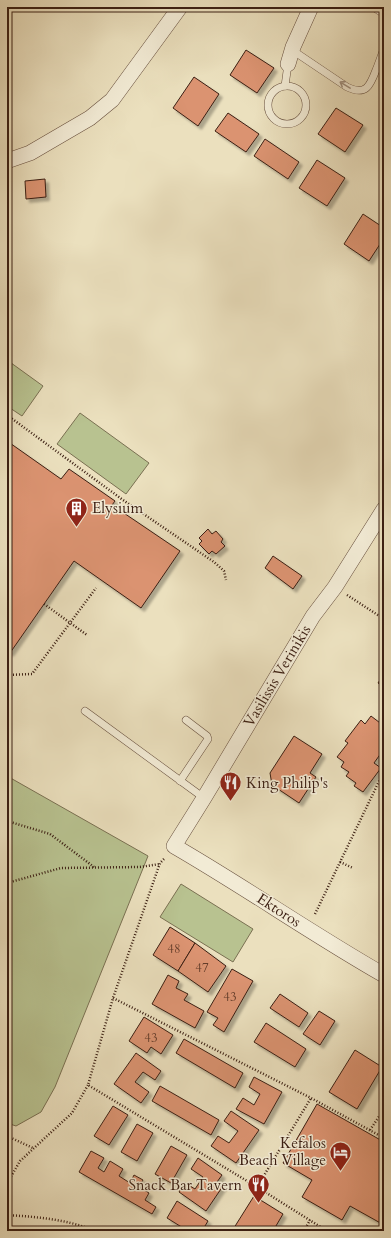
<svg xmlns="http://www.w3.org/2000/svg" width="391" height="1238" font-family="Cardo,serif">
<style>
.green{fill:#b8c290;stroke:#7a7052}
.building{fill:#db9371;stroke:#3b1f13;filter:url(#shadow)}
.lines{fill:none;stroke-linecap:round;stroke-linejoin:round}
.service-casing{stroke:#674f3e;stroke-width:8}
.minor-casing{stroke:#674f3e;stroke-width:16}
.path{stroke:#3b1f13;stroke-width:2.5;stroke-dasharray:1 2;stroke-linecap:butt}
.service{stroke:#f2ebd5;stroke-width:7}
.minor{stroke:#f2ebd5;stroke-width:15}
.oneway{stroke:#a08f7e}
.labels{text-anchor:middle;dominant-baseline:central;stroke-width:3;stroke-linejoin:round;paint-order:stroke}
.number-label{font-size:13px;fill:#633c2a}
.poi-label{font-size:15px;fill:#3b1f13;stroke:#f2ebd5;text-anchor:start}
.street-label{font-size:15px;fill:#3b1f13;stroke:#f2ebd5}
</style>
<defs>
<filter id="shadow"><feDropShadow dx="3.5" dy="3.5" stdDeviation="1" flood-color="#0004"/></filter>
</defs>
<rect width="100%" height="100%" fill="#ebe0be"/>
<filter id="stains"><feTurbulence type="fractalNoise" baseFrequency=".005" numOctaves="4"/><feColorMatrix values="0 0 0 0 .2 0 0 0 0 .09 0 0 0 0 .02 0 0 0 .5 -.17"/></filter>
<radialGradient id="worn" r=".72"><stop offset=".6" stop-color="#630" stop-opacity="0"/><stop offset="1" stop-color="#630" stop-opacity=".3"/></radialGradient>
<g class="green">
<polygon points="7,360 43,386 22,416 7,406"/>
<polygon points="80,413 149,463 126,494 57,444"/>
<polygon points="7,776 148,856 55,1087 41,1112 16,1126 7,1123"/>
<polygon points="181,884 253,929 233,962 160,917"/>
</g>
<g class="building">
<polygon points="246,50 274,68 257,93 230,75"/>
<polygon points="194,77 219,94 198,126 173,108"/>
<polygon points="336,108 363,125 345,152 318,134"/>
<polygon points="228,113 259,134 246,152 215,131"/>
<polygon points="265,139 299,162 288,179 254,156"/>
<polygon points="317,160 345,178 327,206 299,188"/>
<polygon points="45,179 46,197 26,199 25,181"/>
<polygon points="363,214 384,228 384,238 369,261 344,244"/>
<polygon points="7,441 61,479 69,469 115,501 112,505 180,551 141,608 74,561 10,653 7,651"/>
<polygon points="208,529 212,534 216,531 223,539 221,542 225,546 216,554 212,551 209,554 199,544 202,541 199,538"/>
<polygon points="273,556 302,576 293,589 265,568"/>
<polygon points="384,674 384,687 378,683"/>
<polygon points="371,716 384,726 384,749 374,763 381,768 363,792 354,786 356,783 346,776 349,772 341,767 344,762 337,757 348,743 345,741 361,720 365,724"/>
<polygon points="294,736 322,754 310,773 316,777 299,803 272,785 270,773"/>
<polygon points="170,927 195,943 178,971 153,955"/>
<polygon points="195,943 226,966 208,992 178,971"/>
<polygon points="232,969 253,981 224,1032 213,1025 218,1018 207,1012"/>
<polygon points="168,975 179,981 176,988 188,994 184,1000 204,1011 195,1028 152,1004"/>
<polygon points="280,994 308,1013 299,1027 270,1008"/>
<polygon points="319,1011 335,1021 320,1045 303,1034"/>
<polygon points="144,1017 173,1035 161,1054 151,1047 147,1053 129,1041"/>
<polygon points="266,1023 306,1049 295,1067 254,1042"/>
<polygon points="184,1039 243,1073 235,1088 176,1053"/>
<polygon points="355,1050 382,1067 357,1109 329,1092"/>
<polygon points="136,1053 161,1071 155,1080 143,1072 135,1082 149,1092 141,1103 114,1084"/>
<polygon points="254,1077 282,1092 264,1124 236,1109 243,1098 254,1105 260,1094 249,1087"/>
<polygon points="160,1086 219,1120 211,1135 152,1101"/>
<polygon points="317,1104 384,1142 384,1225 350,1206 342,1220 302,1197 312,1180 283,1163"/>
<polygon points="113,1106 128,1115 109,1145 94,1136"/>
<polygon points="231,1111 259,1130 236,1163 211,1146 218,1136 229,1143 238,1131 224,1121"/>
<polygon points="137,1124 153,1133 137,1161 121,1152"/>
<polygon points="171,1146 187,1155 171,1183 155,1174"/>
<polygon points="91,1151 104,1158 98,1168 104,1172 110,1161 123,1169 119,1176 130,1183 134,1175 143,1180 139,1187 149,1193 145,1200 156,1207 152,1214 79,1172"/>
<polygon points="198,1158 222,1175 217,1182 223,1186 206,1211 179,1192 185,1183 195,1189 203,1177 191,1169"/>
<polygon points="254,1196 283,1214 273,1231 232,1231"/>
<polygon points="177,1201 208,1221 202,1231 188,1231 167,1218"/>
</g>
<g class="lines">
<defs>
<g id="service">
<polyline points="373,7 384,14"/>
<path d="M292 50 347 87C366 96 370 86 376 70 379 63 381 56 384 49"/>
<circle cx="287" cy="105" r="19"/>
<polyline points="285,86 288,64"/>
<polyline points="85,711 204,798"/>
<polyline points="180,781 208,739 207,736 186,720"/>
</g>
<g id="minor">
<polyline points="288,64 293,47 311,7"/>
<polyline points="7,161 30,153 90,118 112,100 180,7"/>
<path d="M384 509 335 587 313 616 204 798 174 846C245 887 312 934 384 975"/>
</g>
</defs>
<use href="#service" class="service-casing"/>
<use href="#minor" class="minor-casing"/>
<g class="path">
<polyline points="7,415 123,500 214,562 224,571 226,580"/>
<polyline points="347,595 384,619"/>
<polyline points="44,604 87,635"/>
<polyline points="7,675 32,674 96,588"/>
<polyline points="7,821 50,834 94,867"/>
<polyline points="164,859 160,863 113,998 88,1085 257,1187 327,1231"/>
<polyline points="340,862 353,868"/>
<polyline points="7,883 61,868 140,867 160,864"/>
<polyline points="315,914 384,771"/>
<polyline points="113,998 311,1098 384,1138"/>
<polyline points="370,1130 384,1109"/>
<polyline points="7,1136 33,1148"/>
<polyline points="257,1187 311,1098"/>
<polyline points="7,1194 9,1180 20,1161 72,1113 88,1085"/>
<path d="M7 1215C37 1217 67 1219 95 1231"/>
<polyline points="304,1231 310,1220"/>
</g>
<use href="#service" class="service"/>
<use href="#minor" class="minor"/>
</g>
<defs><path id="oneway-shaft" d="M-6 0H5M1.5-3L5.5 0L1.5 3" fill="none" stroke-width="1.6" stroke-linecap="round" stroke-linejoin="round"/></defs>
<use class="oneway" href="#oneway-shaft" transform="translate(345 85) rotate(-149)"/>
<defs>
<symbol id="building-pin" viewBox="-11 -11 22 30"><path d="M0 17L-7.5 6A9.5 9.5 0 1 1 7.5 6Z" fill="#8f2418" stroke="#f2ebd5"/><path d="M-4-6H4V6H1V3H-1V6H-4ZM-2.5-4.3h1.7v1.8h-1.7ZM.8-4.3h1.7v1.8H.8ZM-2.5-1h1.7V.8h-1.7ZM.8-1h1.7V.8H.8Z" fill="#fff"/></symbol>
<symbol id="restaurant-pin" viewBox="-11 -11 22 30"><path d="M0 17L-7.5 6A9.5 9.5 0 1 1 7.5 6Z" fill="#8f2418" stroke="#f2ebd5"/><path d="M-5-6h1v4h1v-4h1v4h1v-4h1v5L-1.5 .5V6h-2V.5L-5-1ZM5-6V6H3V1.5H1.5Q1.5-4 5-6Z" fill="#fff"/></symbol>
<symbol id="hotel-pin" viewBox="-11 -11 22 30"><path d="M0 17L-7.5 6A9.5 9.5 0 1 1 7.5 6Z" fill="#8f2418" stroke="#f2ebd5"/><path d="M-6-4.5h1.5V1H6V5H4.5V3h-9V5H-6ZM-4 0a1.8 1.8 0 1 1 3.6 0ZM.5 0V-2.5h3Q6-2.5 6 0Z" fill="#fff"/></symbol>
</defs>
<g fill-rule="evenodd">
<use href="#building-pin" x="64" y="496" width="25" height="34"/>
<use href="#restaurant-pin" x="218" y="770" width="25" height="34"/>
<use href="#hotel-pin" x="328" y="1140" width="25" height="34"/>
<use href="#restaurant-pin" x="246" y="1172" width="25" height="34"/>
</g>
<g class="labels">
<g class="number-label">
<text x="174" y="949">48</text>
<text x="202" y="968">47</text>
<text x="230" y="997">43</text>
<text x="151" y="1038">43</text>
</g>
<g class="poi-label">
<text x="92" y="508">Elysium</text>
<text x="246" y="783">King Philip's</text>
<text x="326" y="1143" text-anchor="end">Kefalos<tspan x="326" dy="17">Beach Village</tspan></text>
<text x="242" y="1185" text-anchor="end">Snack Bar Tavern</text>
</g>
<g class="street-label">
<text transform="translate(277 676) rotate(-59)">Vasilissis Verinikis</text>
<text transform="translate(279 910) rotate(33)">Ektoros</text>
</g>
</g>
<rect width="391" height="1238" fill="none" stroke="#ebe0be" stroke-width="24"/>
<rect x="8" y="8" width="375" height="1222" fill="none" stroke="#3b1f13" stroke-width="2"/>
<rect x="12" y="12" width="367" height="1214" fill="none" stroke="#3b1f13"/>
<rect width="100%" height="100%" filter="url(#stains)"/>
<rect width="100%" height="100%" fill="url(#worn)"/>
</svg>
